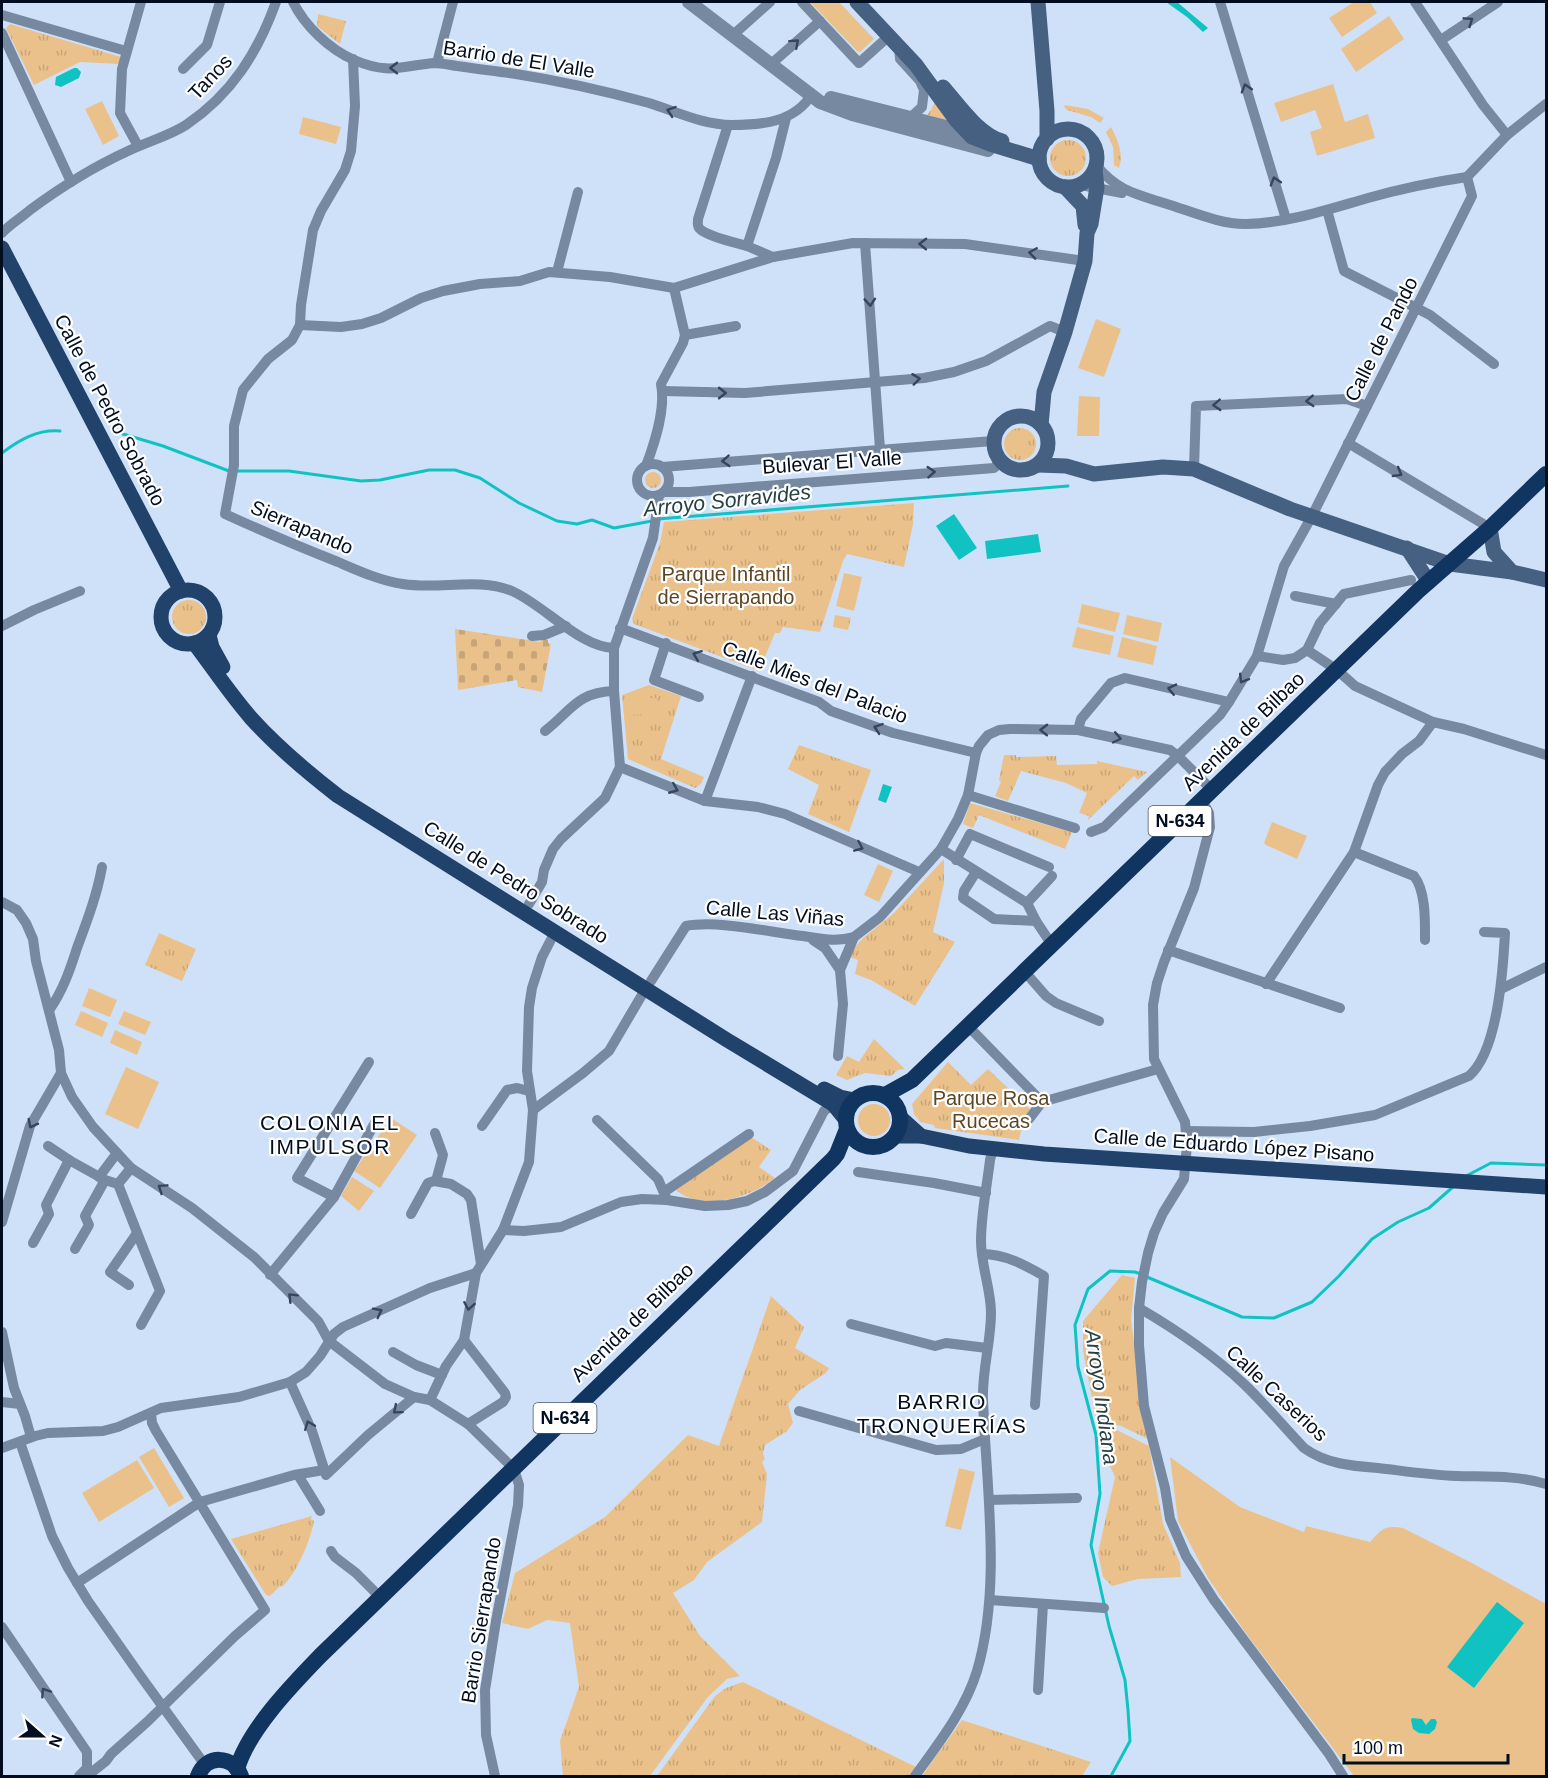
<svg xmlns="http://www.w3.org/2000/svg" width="1548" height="1778" font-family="Arial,sans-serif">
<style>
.grass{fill:url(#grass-tufts)}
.cemetery{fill:url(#cemetery-stones)}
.garden{fill:#eac18b}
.water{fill:#10c3c2}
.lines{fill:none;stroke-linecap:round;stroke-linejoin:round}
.stream{stroke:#10c3c2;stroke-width:3}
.minor{stroke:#7689a1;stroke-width:10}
.tertiary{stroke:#7689a1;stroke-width:14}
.secondary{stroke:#456081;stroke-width:15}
.primary{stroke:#21426a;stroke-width:15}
.trunk{stroke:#103560;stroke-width:16}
.oneway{stroke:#36455b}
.labels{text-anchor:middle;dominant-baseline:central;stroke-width:4.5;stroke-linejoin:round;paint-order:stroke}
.shield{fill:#fff;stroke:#4d5664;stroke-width:1.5}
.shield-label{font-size:18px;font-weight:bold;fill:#010e21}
.street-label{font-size:20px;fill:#010e21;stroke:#fff}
.park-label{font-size:20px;fill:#5e4521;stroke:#fff}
.water-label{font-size:21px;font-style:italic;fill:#274040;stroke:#fff}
.neighbourhood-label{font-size:21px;letter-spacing:1.5px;fill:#010e21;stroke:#fff}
</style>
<defs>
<pattern id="grass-tufts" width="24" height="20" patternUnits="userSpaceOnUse" patternTransform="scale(1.5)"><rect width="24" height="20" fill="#eac18b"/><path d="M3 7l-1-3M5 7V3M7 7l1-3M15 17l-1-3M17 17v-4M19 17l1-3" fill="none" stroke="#c7a578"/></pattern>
<pattern id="cemetery-stones" width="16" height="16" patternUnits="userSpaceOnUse" patternTransform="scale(1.5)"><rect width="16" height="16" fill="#eac18b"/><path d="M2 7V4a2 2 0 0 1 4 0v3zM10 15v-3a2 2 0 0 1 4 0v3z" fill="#c7a578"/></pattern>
</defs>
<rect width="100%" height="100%" fill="#cfe1f8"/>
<g class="grass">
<polygon points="318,14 346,21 340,44 317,26"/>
<polygon points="10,24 121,57 119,64 80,62 34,85 6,28"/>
<polygon points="935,101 947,120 927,115 931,110"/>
<polygon points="1065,105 1088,109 1104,118 1100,123 1091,117 1067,110 1064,107"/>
<path d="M1111 127C1118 140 1124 154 1119 168L1114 165 1113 147 1106 132Z"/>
<circle cx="1068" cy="158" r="18"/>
<circle cx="1020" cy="444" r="16"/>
<circle cx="653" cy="480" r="8"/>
<polygon points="914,503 913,524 904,567 847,554 843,561 820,632 783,627 780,633 775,633 759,671 634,624 632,619 660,543 664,522"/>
<circle cx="189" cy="617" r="17"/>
<polygon points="835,615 851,618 848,630 833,627"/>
<polygon points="649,685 681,696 661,759 704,777 701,784 695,788 628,759 622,695"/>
<polygon points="799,745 871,770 849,832 808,814 819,785 788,769"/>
<polygon points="1004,755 1016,755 1016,757 1056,756 1057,765 1097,764 1097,761 1147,772 1138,780 1134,776 1088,820 1089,816 1079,813 1087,793 1066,783 1021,771 1008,801 995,796 1001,782 999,780"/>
<polygon points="970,803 1072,832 1065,849 979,815 973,828 963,824"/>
<polygon points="944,859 944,883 933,932 955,942 915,1006 871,980 855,974 858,960 847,956 863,938 894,913"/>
<polygon points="159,933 196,949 182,981 145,965"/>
<polygon points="874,1039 905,1069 898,1070 891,1076 865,1073 847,1080 836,1075 847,1056 859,1062"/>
<polygon points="948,1062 971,1085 988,1069 1031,1110 1023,1123 1019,1140 935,1128 934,1125 920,1122 914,1114 912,1104"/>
<path d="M751 1137 771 1150 759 1167 775 1178C751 1198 701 1212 676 1190Z"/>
<polygon points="1122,1275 1135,1278 1131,1320 1148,1439 1121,1426 1096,1419 1083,1350 1083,1321"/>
<polygon points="771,1296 804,1327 795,1348 829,1368 826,1373 800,1390 788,1404 793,1423 787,1431 765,1445 763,1454 765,1459 762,1462 767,1474 762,1522 707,1562 694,1580 673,1593 700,1636 740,1676 727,1679 707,1698 650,1776 563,1776 560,1741 579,1687 570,1623 547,1620 528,1629 502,1623 515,1573 605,1517 688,1435 719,1446"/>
<polygon points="1097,1424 1111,1427 1149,1446 1163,1524 1180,1563 1181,1577 1138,1579 1112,1586 1103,1577 1098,1553 1115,1477 1105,1455"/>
<path d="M312 1516 311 1519 314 1521C311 1539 296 1575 282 1587L280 1586 270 1596 266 1595 231 1539Z"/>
<polygon points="743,1682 749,1685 916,1767 909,1776 657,1776 715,1696 726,1688"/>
<polygon points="962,1720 1091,1762 1082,1776 922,1776"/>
</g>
<polygon class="cemetery" points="455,629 541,642 542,639 548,640 548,643 551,644 542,692 518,687 517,680 458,690"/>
<g class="garden">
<polygon points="810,2 839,2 874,39 860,52 857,51"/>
<polygon points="1354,2 1370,2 1377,13 1342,37 1329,18"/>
<polygon points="1389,16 1404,39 1356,72 1341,49"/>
<polygon points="1333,84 1345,122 1368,114 1375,138 1317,156 1310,132 1322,128 1315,110 1281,122 1274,103"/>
<polygon points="102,101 119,136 103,145 85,109"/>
<polygon points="303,117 341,127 336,144 299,134"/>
<polygon points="1096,319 1121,329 1104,377 1078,368"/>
<polygon points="1079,396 1100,397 1099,436 1077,436"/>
<polygon points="844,573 862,577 854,611 836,606"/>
<polygon points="1082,604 1120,613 1115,632 1078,623"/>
<polygon points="1127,615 1162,623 1158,642 1123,634"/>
<polygon points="1077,627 1114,636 1110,655 1072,647"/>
<polygon points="1122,637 1157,646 1153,665 1117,657"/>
<polygon points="656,698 656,714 627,715 627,699"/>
<polygon points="1272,822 1307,836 1297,859 1266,845 1264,843"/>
<polygon points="878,864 893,871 879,902 864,895"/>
<polygon points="89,988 117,1000 110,1017 82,1006"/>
<polygon points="81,1011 108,1023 102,1037 75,1025"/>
<polygon points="124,1011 151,1022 145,1035 118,1024"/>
<polygon points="115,1030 142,1042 137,1055 110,1043"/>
<polygon points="126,1067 159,1082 138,1129 105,1114"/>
<circle cx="874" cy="1120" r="16"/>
<polygon points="391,1118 417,1135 380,1188 354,1171"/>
<polygon points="352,1177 374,1191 359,1211 341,1196"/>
<polygon points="154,1448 184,1498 169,1507 139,1457"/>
<path d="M1170 1457 1240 1507 1304 1532 1306 1526 1370 1542C1382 1529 1384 1525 1403 1528L1472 1563 1546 1604V1776H1354L1245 1632 1208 1578 1178 1521Z"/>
<polygon points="137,1460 154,1488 99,1522 82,1493"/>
<polygon points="959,1468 975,1472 961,1530 945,1526"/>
</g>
<g class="water">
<polygon points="1166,2 1177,2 1208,28 1203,32 1187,17"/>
<polygon points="74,68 77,68 81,72 79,78 61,87 55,85 56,77"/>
<polygon points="954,514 977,548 959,560 936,526"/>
<polygon points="1038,534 1041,552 987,559 985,541"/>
<polygon points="883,784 892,787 886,803 878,800"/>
<polygon points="1497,1602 1524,1623 1474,1688 1447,1667"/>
<polygon points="1412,1718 1422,1719 1426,1725 1431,1719 1435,1719 1437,1722 1435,1729 1429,1734 1419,1733 1413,1729 1411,1720"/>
</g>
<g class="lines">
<g class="stream">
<polyline points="123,434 163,446 229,471"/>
<path d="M2 453C19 440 38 429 60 431"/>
<polyline points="236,471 289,471 361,481 380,480 429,470 455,470 480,478 519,503 557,521 577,524 592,520 614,528 652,521"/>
<polyline points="658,519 1068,486"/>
<polyline points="1466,1176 1491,1163 1546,1165"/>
<polyline points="1147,1277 1242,1317 1274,1318 1312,1302 1339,1276 1372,1239 1398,1222 1429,1208 1454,1186"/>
<polyline points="1111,1776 1130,1741 1128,1710 1125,1680 1109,1626 1091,1545 1100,1494 1096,1435 1078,1367 1075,1325 1088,1289 1110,1271 1135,1272 1141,1274"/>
</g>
<g class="minor">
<path d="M293 2C305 26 329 49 354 60 390 75 400 66 434 63 441 63 450 65 457 66 476 69 496 71 516 74 561 81 605 91 649 103 675 111 703 125 732 125 763 125 795 122 812 94"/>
<polyline points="802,2 859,63 889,36"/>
<polyline points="1220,2 1286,219"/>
<polyline points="1415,2 1483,105 1507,135"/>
<polyline points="2,15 126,51"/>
<polyline points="2,33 71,182"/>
<polyline points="733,35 770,2"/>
<polyline points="1441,40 1498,2"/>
<polyline points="899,47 900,59 920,81 924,90 922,107 910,118"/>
<path d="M353 59 355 106 351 151 345 170 321 211 313 230 301 305 300 325 292 340 268 359 243 390 234 426V465L225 514C262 531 300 547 338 562 359 571 381 581 403 584 439 590 478 577 512 591 544 605 581 648 614 648"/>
<polyline points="437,63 453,2"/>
<polyline points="770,65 820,21"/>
<polyline points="183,69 207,45 220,2"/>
<path d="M728 125 698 219C698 222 697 225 699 228 705 236 737 243 747 246"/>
<polyline points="138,146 120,113 122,69 141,2"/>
<path d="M1096 165C1117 191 1136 194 1167 204 1190 211 1222 225 1247 224 1288 223 1329 209 1368 198 1400 189 1433 182 1467 177"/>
<polyline points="1467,177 1507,135 1546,104"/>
<polyline points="1081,185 1122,193"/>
<polyline points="1327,210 1344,271 1430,315 1494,364"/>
<path d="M2 233C10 224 21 218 30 210 61 187 93 167 128 151 146 142 169 136 186 125 232 94 258 52 276 2"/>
<polyline points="865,243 880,449"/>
<polyline points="773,257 747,246 776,158 786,118"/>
<polyline points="557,272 578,192"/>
<polyline points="300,325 341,327 362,324 381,318 421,298 443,291 480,284 520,281 549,272 610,277 674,288 773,257 853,243 965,244 1085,261"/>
<polyline points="685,335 736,326"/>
<polyline points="663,391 745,393 924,378 954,372 986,361 1050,326 1065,332"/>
<polyline points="1348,443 1490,528"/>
<circle cx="653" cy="480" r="16"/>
<path d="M646 466C655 442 666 409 661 384L683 343 685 335 674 288"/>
<polyline points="662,467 993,441"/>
<polyline points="1194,469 1196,406 1347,399 1367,406"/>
<polyline points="664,492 689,492 994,468 1000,462"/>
<polyline points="1295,596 1336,604"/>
<polyline points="2,626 34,610 80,591"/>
<polyline points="620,628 819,702 831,711 893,733 976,753"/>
<polyline points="532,636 544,635 566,626"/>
<polyline points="666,643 654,680 699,697"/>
<polyline points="1307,650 1337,670 1355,686 1433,722 1464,729 1546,755"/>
<polyline points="1257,656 1283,660 1295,658 1307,650 1320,623 1344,594 1411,580"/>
<polyline points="1078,730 1081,719 1111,683 1125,678 1229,702"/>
<path d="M545 731C571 711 577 692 614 691"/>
<polyline points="620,767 705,801 758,807 785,814 919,872"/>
<polyline points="968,795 1075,828"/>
<polyline points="1202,800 1209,813 1210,827 1194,888 1164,962 1157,983 1153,1005 1154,1059 1185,1122 1187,1145 1184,1179 1163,1213 1154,1233 1148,1253 1142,1282 1139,1308 1139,1345 1144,1406 1165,1488 1170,1519 1186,1556 1214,1600 1329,1754 1343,1776"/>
<polyline points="705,801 752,676"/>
<polyline points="1091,832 1104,827 1220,715 1229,702 1257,656 1284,566 1312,516 1472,196 1467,177"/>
<polyline points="941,849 1027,903 1036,921 1052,945"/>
<path d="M1354 852 1414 876C1426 891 1425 921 1425 940"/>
<polyline points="956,860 970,834 1049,867"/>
<polyline points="976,872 964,891 963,898 994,919 1036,921"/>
<polyline points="2,902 17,910 26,923 33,939 36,961 59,1050 61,1073 72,1097 93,1127 131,1168 192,1208 254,1257 318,1321 329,1341 385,1384 414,1397 430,1400 468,1424 514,1469 519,1485 518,1505 496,1621 485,1690 486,1735 495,1776"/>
<polyline points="1027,903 1052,876"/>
<polyline points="529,904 542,882 544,870 553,849 561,839 605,798 620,767 614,691 614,648 653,538 659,495"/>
<polyline points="813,940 825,948 840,970"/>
<polyline points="1168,950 1340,1008"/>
<polyline points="1025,972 1046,996 1056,1003 1099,1021"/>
<path d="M651 981 686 926C718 920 769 932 803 936 820 939 837 942 854 937"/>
<polyline points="1266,984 1354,852 1378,785 1385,772 1402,754 1419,741 1433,722"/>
<polyline points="1501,989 1546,967"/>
<path d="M50 1009C63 990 70 970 77 948 87 921 97 895 102 867"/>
<polyline points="968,1026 1042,1102"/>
<polyline points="838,1056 843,1004 840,970 854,937 880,917 941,849 958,819 968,795 976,753 979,746 988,735 999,730 1010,729 1078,730 1170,750 1178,756 1212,790"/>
<polyline points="533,1110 583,1073 609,1051 646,988"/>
<polyline points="1029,1119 1042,1102 1158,1069"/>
<polyline points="597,1120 658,1179 667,1200"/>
<polyline points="482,1126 507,1090 517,1088 529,1091"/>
<path d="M1186 1131 1254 1132 1310 1126 1375 1115 1469 1076C1498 1051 1503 970 1505 933L1484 932"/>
<polyline points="435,1133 443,1155 436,1181"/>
<polyline points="48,1146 69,1160"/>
<polyline points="131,1168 118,1184 160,1291 141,1325"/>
<polyline points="858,1172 934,1183 986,1193"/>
<polyline points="99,1177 117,1153"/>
<polyline points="664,1192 749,1134"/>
<polyline points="334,1197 297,1178 369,1062"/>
<polyline points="411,1214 428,1183 434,1181 451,1184 467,1194 471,1200 481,1264"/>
<polyline points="2,1222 30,1126 61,1073"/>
<polyline points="503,1230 524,1231 561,1227 621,1202 642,1199 667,1200 705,1206 728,1205 747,1201 765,1192 793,1171 824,1111 833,1104"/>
<polyline points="33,1243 49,1214 46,1205 69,1160 105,1180 118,1184"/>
<polyline points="75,1249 89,1225 85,1216 105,1180"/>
<path d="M982 1254C1005 1254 1025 1265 1044 1276L1035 1405"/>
<polyline points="270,1275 334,1197 377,1119"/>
<polyline points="129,1285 110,1272 137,1233"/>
<path d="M1139 1308C1177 1330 1212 1354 1244 1384 1265 1404 1284 1427 1304 1448 1326 1464 1352 1466 1378 1468 1404 1471 1430 1475 1456 1476 1487 1477 1516 1475 1546 1484"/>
<polyline points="851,1324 935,1346 946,1343 987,1348"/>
<polyline points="2,1332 14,1388 25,1416 31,1437"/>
<polyline points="464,1340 505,1393 506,1397 503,1402 468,1424"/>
<polyline points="393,1352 416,1365 442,1375"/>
<polyline points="290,1382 312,1431 326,1475 368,1435 414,1397"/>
<polyline points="430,1400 446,1366 464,1340 476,1273 503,1230 529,1162 533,1110 527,1071 529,1007 532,988 542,957 555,932"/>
<polyline points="2,1402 20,1404"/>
<polyline points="799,1411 936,1450 961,1449 985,1439"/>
<polyline points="20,1442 52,1536 68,1568 88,1601 142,1678 205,1765"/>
<polyline points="2,1448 35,1436 48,1433 103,1431 118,1427 161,1408 239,1397 290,1382 306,1372 320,1356 334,1334 343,1327 430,1288 476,1273"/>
<polyline points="298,1475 320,1511"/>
<polyline points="989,1500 1077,1498"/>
<polyline points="331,1551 335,1557 356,1573 380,1597"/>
<polyline points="77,1583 200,1502 294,1475 324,1470"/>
<polyline points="990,1600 1104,1608"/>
<polyline points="2,1627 87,1752 87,1768 79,1776"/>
<polyline points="1038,1690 1043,1604"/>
<polyline points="87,1776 106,1761 111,1754 147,1722 235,1636 265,1610 156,1431 152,1423 151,1413"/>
<path d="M915 1776C938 1744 965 1710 977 1671 1002 1586 986 1487 983 1399 982 1370 991 1342 991 1313 991 1289 981 1266 981 1241 981 1214 987 1186 990 1160L993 1149"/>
</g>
<g class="tertiary">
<polyline points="689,2 820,102 852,114 988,150"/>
<polyline points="831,98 970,133"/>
</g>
<g class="secondary">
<polyline points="857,2 916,65 956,120 972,137 990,144 1039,159"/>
<polyline points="1038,2 1047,111 1047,139"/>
<path d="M943 87C959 105 978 134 1002 141"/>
<circle cx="1068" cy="158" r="29"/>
<polyline points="1065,187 1083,206 1085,225"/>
<circle cx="1021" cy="443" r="27"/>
<polyline points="1041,425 1044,392 1065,332 1085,261 1087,233 1091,224 1097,187 1095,170"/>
<polyline points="1038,465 1066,466 1094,474 1163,467 1194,469 1290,509 1450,564 1512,572 1546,580"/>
<polyline points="1490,528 1494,552 1512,572"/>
<polyline points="1407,548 1429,582"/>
</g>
<g class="primary">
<polyline points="2,248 181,591"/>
<circle cx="188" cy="617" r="27"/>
<polyline points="209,635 212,647 223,667"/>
<path d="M194 643C213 668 230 694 251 718 277 747 307 772 338 796L727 1040 833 1104 846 1120"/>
<polyline points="824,1089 840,1097 854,1100"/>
<polyline points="900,1117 921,1136"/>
<polyline points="895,1136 921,1136 969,1146 1044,1154 1546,1187"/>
</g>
<g class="trunk">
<circle cx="873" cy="1120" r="27"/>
<polyline points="885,1095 912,1080 1418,591 1490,528 1546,474"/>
<path d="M237 1769C248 1730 292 1685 320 1656L833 1159 837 1154 847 1129"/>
<path d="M198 1776C206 1754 233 1755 241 1776"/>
</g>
</g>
<defs><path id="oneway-chevron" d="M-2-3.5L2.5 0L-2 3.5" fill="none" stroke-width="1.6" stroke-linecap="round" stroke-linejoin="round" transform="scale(1.5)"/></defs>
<g class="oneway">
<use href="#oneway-chevron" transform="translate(1469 21) rotate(-34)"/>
<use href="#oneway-chevron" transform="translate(795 43) rotate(-42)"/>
<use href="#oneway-chevron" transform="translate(394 68) rotate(-180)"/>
<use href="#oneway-chevron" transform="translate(1246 88) rotate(-107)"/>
<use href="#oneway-chevron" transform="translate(671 111) rotate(-161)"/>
<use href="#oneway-chevron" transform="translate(1275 181) rotate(-107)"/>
<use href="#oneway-chevron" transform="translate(923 244) rotate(-179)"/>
<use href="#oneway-chevron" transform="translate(1033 253) rotate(-172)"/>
<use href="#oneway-chevron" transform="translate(870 302) rotate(86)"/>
<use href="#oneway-chevron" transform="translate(916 379) rotate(-7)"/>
<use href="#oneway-chevron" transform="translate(722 393)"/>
<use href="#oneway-chevron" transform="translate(1310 401) rotate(177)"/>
<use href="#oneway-chevron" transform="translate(1217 405) rotate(177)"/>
<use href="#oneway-chevron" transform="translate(726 461) rotate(176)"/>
<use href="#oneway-chevron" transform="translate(931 472) rotate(-4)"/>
<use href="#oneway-chevron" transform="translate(1398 473) rotate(31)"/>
<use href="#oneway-chevron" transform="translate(697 655) rotate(-159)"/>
<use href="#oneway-chevron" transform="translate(1243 679) rotate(122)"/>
<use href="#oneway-chevron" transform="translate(1172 689) rotate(-167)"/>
<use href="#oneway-chevron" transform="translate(878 728) rotate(-161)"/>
<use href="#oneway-chevron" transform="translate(1044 730) rotate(-179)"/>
<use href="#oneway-chevron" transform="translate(1117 738) rotate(12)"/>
<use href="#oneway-chevron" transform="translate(674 789) rotate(22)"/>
<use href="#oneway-chevron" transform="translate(859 847) rotate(24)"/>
<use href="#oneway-chevron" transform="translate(32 1124) rotate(117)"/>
<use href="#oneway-chevron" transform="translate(162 1188) rotate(-146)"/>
<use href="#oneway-chevron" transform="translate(292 1297) rotate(-135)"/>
<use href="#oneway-chevron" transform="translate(469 1306) rotate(100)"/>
<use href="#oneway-chevron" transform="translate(378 1312) rotate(-27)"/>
<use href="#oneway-chevron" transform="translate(397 1410) rotate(140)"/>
<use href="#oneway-chevron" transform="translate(309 1425) rotate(-112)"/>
<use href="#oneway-chevron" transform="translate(45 1692) rotate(-124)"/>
</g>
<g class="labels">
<g class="shield">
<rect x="1148.5" y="806" width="63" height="30" rx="4.5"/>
<rect x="533.5" y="1403" width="63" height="30" rx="4.5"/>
</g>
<g class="shield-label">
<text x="1180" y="821">N-634</text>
<text x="565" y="1418">N-634</text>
</g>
<g class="street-label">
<text transform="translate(519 59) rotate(9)">Barrio de El Valle</text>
<text transform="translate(210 77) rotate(-47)">Tanos</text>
<text transform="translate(1381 339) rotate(-63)">Calle de Pando</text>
<text transform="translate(110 410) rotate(62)">Calle de Pedro Sobrado</text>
<text transform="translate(832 462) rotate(-4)">Bulevar El Valle</text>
<text transform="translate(302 527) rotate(23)">Sierrapando</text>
<text transform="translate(815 682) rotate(21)">Calle Mies del Palacio</text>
<text transform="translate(1243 731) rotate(-44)">Avenida de Bilbao</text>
<text transform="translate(516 882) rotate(32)">Calle de Pedro Sobrado</text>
<text transform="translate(775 913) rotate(5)">Calle Las Viñas</text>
<text transform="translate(1234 1145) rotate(4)">Calle de Eduardo López Pisano</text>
<text transform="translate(632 1322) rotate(-44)">Avenida de Bilbao</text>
<text transform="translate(1277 1393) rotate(43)">Calle Caserios</text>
<text transform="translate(481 1620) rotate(-81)">Barrio Sierrapando</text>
</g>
<g class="park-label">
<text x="726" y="574">Parque Infantil<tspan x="726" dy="23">de Sierrapando</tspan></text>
<text x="991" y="1098">Parque Rosa<tspan x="991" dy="23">Rucecas</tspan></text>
</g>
<g class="water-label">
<text transform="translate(727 500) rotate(-6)">Arroyo Sorravides</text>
<text transform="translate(1102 1397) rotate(82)">Arroyo Indiana</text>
</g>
<g class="neighbourhood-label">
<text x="330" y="1122">COLONIA EL<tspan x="330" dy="24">IMPULSOR</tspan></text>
<text x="942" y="1401">BARRIO<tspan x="942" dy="24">TRONQUERÍAS</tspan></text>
</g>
</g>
<rect width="1548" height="1778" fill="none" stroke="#010e21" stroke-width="6"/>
<g transform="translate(42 1736) rotate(111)" stroke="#ffffff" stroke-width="4.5" paint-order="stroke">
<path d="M0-4.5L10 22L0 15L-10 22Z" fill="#010e21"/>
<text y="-9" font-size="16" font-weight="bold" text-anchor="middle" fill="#010e21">N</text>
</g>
<path d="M1344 1754v9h164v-9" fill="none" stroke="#010e21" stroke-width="3"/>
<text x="1353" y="1754" font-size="18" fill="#010e21" stroke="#ffffff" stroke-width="4.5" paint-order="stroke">100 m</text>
</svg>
